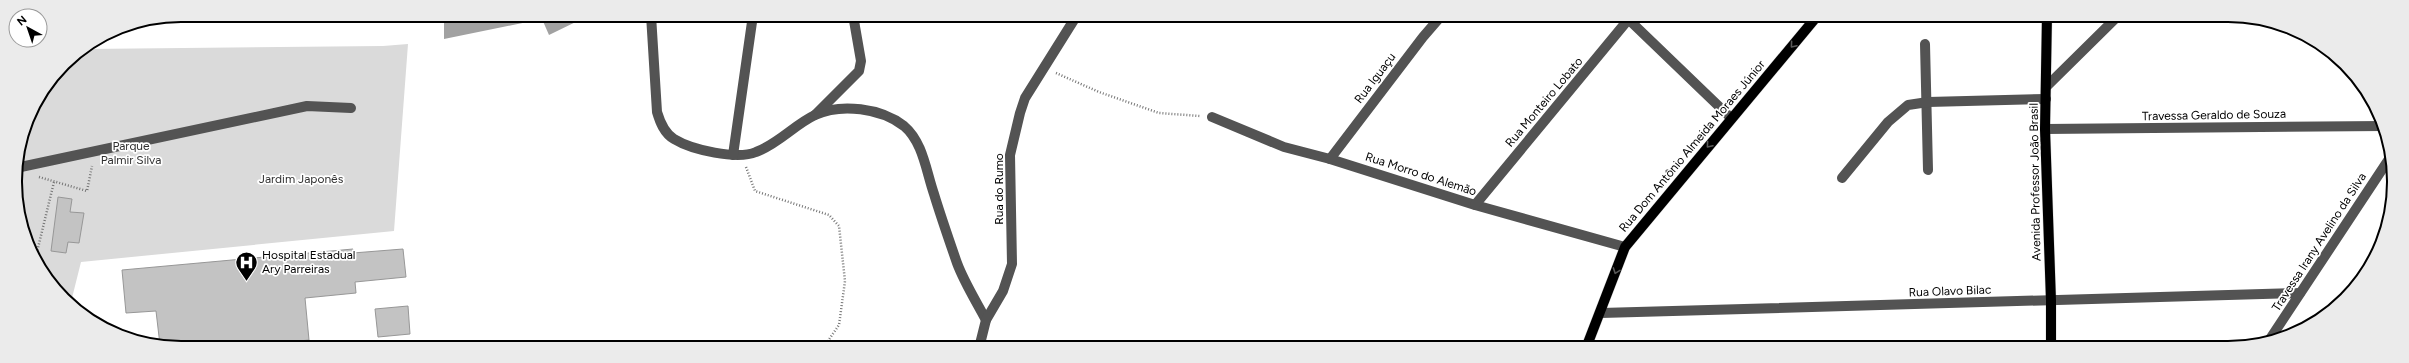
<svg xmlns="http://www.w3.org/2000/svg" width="2409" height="363" font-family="Figtree,sans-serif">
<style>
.green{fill:#dadada}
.water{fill:#a1a1a1}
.building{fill:#c3c3c3;stroke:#979797}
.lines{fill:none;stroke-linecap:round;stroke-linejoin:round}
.major-casing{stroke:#dbdbdb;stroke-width:11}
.path{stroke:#757575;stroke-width:2.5;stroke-dasharray:1 2;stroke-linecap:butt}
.minor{stroke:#535353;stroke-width:10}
.major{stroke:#000;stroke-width:10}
.oneway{stroke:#595959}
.labels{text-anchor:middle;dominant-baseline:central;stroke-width:3.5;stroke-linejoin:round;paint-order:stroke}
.street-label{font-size:12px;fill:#000;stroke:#fff}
.park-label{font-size:12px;fill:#313131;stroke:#fff}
.poi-label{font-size:12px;fill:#000;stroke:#fff;text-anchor:start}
.rim{fill:none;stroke:#000;stroke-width:2}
</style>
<rect width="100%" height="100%" fill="#fff"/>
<polygon class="green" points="408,44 394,231 81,262 71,302 56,291 24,235 15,171 28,118 64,64 86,49 383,46"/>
<polygon class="water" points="444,15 590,15 549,35 542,19 444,39"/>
<g class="building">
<polygon points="58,197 72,199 70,212 84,213 79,243 68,242 66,253 51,251"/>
<polygon points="353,249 353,253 403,249 406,277 355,282 356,293 305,298 309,340 227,348 170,348 160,345 156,311 126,313 122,270"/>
<polygon points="408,306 410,334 378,337 375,309"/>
</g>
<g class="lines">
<defs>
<g id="major">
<polyline points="2047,15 2045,129 2051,301 2051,348"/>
<polyline points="1586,348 1625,247 1818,15"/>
</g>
</defs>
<use href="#major" class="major-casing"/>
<g class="path">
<polyline points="1056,73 1099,92 1159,113 1200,116"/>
<polyline points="746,167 755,191 829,215 839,226 845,281 839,325 823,348"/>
<polyline points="39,177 87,191 92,166"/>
<polyline points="36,256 54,182"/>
</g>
<g class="minor">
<path d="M651 15 657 112C660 122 664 133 674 139 692 150 737 160 756 152 778 144 794 125 815 115 841 103 881 108 904 126 923 142 926 171 934 194 941 217 949 240 957 263 964 282 976 301 986 320"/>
<polyline points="1625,16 1731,118"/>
<polyline points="1925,44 1928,170"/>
<polyline points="2047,86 2119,15"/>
<polyline points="815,115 859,71 861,61 853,15"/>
<polyline points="1212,117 1284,147 1330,159 1475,205 1625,247"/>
<polyline points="2045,129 2384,126"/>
<polyline points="733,155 753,15"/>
<polyline points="1330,159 1423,37 1442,15"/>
<polyline points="16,168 307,106 351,108"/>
<polyline points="1842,178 1888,122 1908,105 1928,102 2046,99"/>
<polyline points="1475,205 1632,15"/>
<polyline points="1601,313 2300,293"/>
<polyline points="2270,339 2389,159"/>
<polyline points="979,348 986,320 1003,291 1012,264 1010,155 1020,113 1025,98 1077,15"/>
</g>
<use href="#major" class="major"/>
</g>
<defs><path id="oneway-chevron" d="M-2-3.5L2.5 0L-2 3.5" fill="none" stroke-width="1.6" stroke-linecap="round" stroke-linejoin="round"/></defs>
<g class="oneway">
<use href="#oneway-chevron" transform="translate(1793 45) rotate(130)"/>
<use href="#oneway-chevron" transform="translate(1709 145) rotate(130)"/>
<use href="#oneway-chevron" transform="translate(1616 271) rotate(110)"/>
</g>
<defs>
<symbol id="hospital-pin" viewBox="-11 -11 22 30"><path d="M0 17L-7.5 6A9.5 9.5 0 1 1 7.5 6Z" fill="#000" stroke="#fff"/><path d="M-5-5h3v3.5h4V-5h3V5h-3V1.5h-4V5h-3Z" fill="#fff"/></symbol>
</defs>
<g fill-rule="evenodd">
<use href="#hospital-pin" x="234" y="250" width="25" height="34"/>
</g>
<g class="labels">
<g class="street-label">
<text transform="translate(1375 78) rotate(-53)">Rua Iguaçu</text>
<text transform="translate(1544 102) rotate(-50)">Rua Monteiro Lobato</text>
<text transform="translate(2214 115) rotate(-1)">Travessa Geraldo de Souza</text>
<text transform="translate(1692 146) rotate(-50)">Rua Dom Antônio Almeida Moraes Júnior</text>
<text transform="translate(1421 174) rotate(18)">Rua Morro do Alemão</text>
<text transform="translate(2035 182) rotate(-91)">Avenida Professor João Brasil</text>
<text transform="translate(999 189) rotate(-90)">Rua do Rumo</text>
<text transform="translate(2319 242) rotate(-57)">Travessa Irany Avelino da Silva</text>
<text transform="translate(1950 291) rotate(-2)">Rua Olavo Bilac</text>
</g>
<g class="park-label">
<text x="131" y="146">Parque<tspan x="131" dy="14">Palmir Silva</tspan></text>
<text x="301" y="179">Jardim Japonês</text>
</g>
<g class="poi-label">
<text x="262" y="255">Hospital Estadual<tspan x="262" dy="14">Ary Parreiras</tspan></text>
</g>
</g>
<path d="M0 0H2409V363H0ZM181 22H2228A159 159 0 0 1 2387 181V182A159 159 0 0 1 2228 341H181A159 159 0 0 1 22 182V181A159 159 0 0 1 181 22Z" fill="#ebebeb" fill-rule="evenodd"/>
<path class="rim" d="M181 22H2228A159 159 0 0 1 2387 181V182A159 159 0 0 1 2228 341H181A159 159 0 0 1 22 182V181A159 159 0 0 1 181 22Z"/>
<g transform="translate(28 28) rotate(320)"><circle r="19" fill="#ffffff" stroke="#999999"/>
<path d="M0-3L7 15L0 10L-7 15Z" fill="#000000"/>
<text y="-6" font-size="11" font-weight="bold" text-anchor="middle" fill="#000000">N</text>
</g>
</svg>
